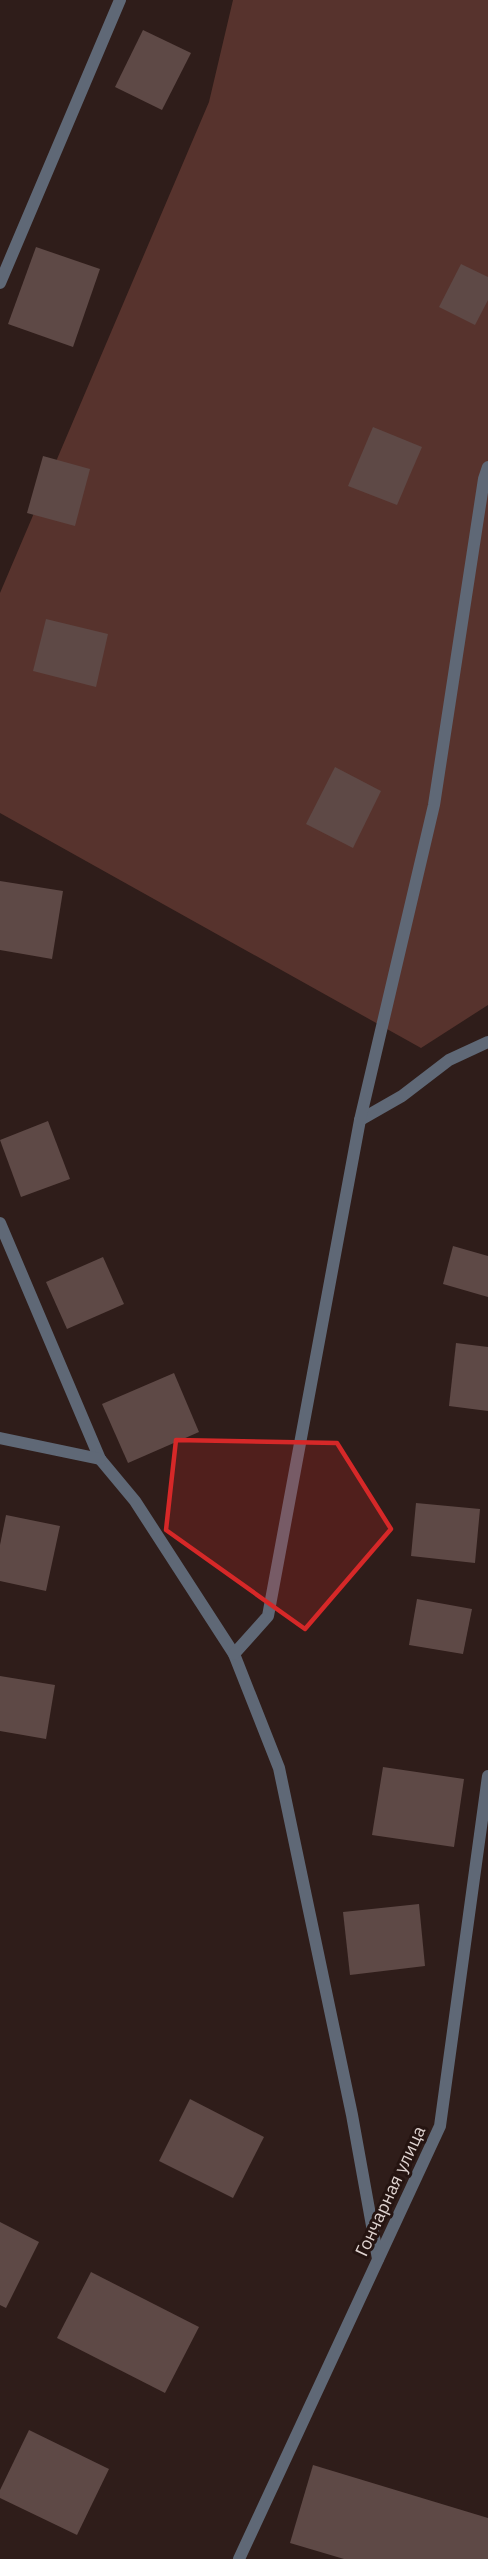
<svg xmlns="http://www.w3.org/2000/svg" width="488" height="2559" font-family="'IBM Plex Sans',sans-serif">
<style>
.green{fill:#57332d}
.building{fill:#5e4946}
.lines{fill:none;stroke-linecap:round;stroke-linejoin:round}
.service{stroke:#5f6876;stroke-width:12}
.minor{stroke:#5f6876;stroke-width:12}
.marked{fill:#d62828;fill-opacity:0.2;stroke:#d62828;stroke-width:4.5;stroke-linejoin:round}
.labels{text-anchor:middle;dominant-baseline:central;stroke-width:6;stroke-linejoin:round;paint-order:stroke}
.street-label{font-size:18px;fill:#dfd3d0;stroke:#251411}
</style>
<rect width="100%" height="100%" fill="#2f1d1a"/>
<polygon class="green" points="233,0 488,0 488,1005 421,1048 0,813 0,593 209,102"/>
<g class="building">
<polygon points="143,30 191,53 162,110 115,87"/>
<polygon points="36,247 100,269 73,347 8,324"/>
<polygon points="461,264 488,277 488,300 475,325 439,307"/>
<polygon points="373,427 422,447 397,505 348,486"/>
<polygon points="43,456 90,469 75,526 27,513"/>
<polygon points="46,619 108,634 96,687 33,671"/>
<polygon points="335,767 381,791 353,848 306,824"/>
<polygon points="0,881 63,891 52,959 0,950"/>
<polygon points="48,1121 70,1179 21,1197 0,1140"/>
<polygon points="453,1246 488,1256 488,1297 443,1284"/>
<polygon points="103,1257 124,1304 67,1329 46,1282"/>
<polygon points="456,1343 488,1347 488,1411 449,1406"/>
<polygon points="174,1373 199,1432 128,1463 102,1404"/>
<polygon points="416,1503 480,1509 475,1563 411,1556"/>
<polygon points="6,1515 60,1526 46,1591 0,1581 0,1545"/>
<polygon points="417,1599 472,1609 463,1654 409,1645"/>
<polygon points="0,1676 55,1685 46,1739 0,1731"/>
<polygon points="383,1767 464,1779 454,1847 372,1835"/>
<polygon points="419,1904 425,1966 350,1975 343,1912"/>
<polygon points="190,2099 264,2137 233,2198 159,2161"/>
<polygon points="0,2222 39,2242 6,2308 0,2305"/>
<polygon points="91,2272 199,2327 165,2393 57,2338"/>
<polygon points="29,2430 109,2469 77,2535 0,2498 0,2490"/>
<polygon points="313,2465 488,2518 488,2559 344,2559 290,2543"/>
</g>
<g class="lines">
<g class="service">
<polyline points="0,283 120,0"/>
<polyline points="360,1120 402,1096 449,1060 488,1042"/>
<polyline points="100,1459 135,1501 234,1654 279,1768 352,2115 378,2259"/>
<polyline points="234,1654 268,1616 360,1120 434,805 484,479 488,467"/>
</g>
<g class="minor">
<polyline points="0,1223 100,1459"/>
<polyline points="0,1438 100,1459"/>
<polyline points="239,2559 440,2126 488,1776"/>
</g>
</g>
<path class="marked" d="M176 1440 337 1443 391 1529 305 1629 166 1530Z"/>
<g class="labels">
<g class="street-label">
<text transform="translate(390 2191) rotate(-65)">Гончарная улица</text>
</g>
</g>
</svg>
